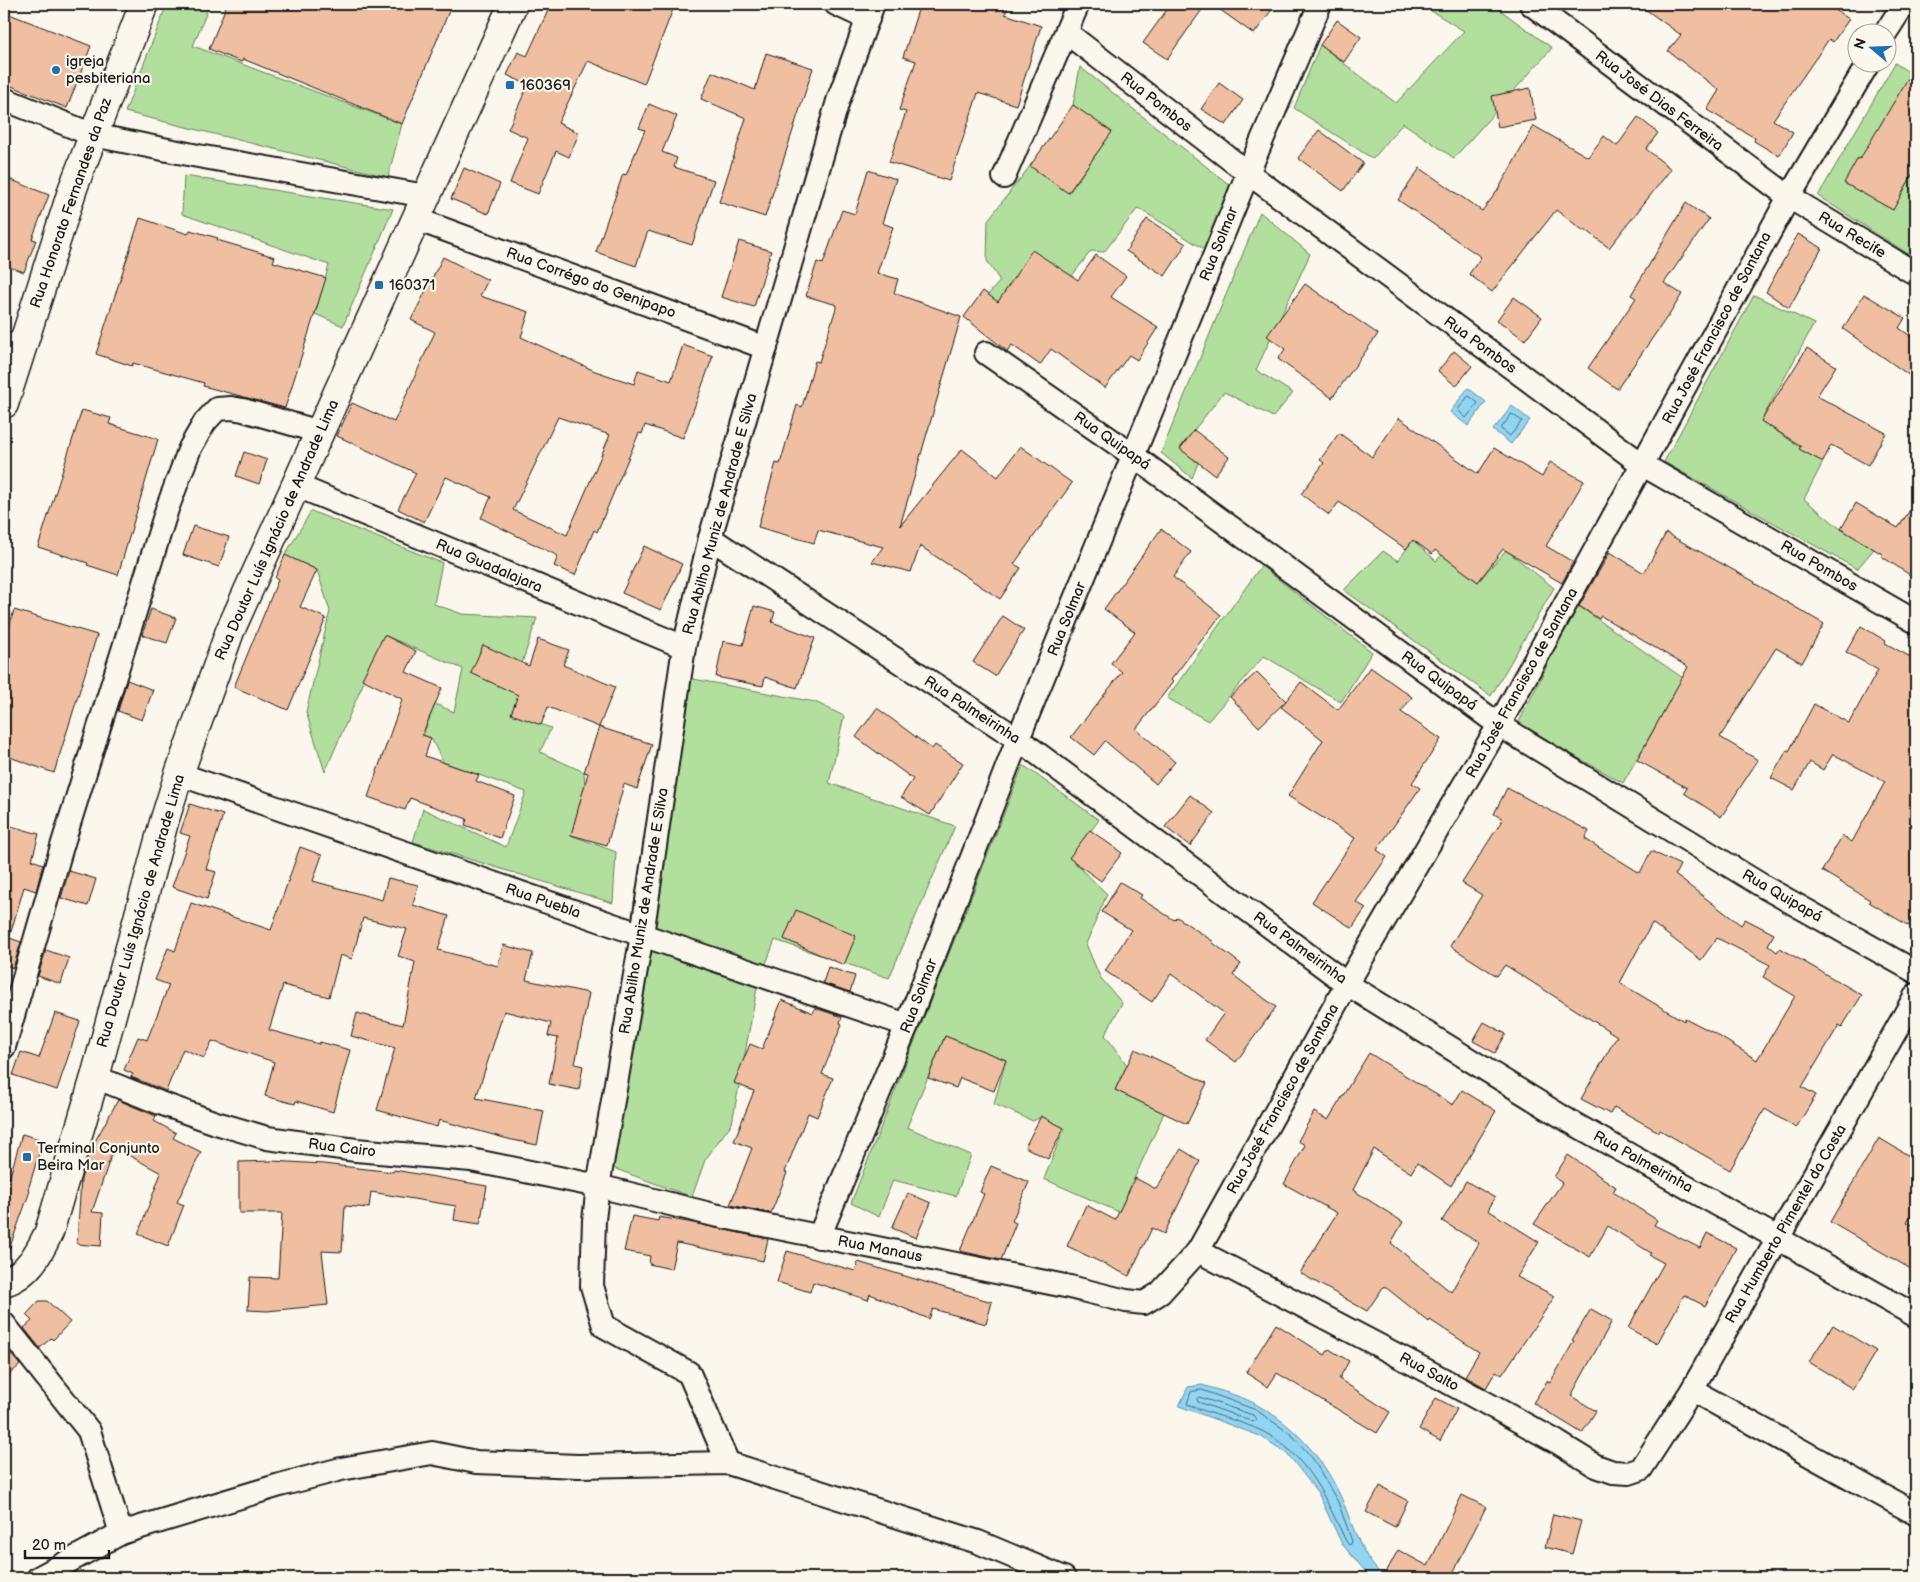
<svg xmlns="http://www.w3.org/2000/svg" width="1920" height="1582" font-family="'Balsamiq Sans',sans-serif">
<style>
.green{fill:#b2df9d;stroke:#677e5c}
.water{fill:#91d5f3;stroke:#628b9d}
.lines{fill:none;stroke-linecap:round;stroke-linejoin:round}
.shore{stroke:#4b6672;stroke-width:1}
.building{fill:#f0bfa1;stroke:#1c1c1c;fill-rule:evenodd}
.pedestrian-casing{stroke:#1c1c1c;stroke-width:20}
.minor-casing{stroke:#1c1c1c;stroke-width:26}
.secondary-casing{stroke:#1c1c1c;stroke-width:31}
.pedestrian{stroke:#fbf7ec;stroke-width:16}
.minor{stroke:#fbf7ec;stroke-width:22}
.secondary{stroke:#fbf7ec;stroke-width:28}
.poi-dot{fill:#1f6fb2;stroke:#fbf7ec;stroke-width:2}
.labels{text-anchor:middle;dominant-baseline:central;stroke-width:4.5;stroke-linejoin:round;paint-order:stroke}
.poi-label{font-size:15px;fill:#1c1c1c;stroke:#fbf7ec;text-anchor:start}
.street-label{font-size:15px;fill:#1c1c1c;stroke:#fbf7ec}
</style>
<rect width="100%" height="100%" fill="#fbf7ec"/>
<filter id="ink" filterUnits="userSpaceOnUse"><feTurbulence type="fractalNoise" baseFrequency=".02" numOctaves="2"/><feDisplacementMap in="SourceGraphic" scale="10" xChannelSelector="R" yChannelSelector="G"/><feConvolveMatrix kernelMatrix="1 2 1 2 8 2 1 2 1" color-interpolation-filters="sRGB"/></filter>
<g filter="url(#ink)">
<g class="green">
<polygon points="167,4 210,4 193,46 402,124 388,177 125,112"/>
<polygon points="1420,4 1492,4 1552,48 1454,158 1403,123 1373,159 1294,108 1320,45 1396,103 1464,31"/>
<polygon points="1895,63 1916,77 1916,259 1818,196"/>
<polygon points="1080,67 1231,186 1204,249 1138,208 1104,252 1091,251 1032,328 988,295 1000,281 987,261 988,220 1030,166 1069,193 1111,133 1073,105"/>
<polygon points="184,176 393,209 343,326 315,314 329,265 182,214"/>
<polygon points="1260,212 1310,254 1256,370 1293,393 1273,417 1224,392 1180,448 1198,463 1192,478 1161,453"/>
<polygon points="1754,295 1814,324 1761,421 1823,462 1804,499 1841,529 1874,549 1857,569 1664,462"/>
<polygon points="311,511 442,563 434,604 462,614 537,618 522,663 519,693 512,714 551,728 540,752 584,772 585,786 571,835 616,852 613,903 413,842 423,809 506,847 526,792 443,762 431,738 423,735 435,704 454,712 463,669 384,635 325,772 306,712 330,611 317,570 285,555"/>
<polygon points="1413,540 1436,561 1442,555 1478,582 1506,550 1554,588 1491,696 1344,590 1383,551 1398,561"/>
<polygon points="1261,566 1372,652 1341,702 1264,656 1208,721 1167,698"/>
<polygon points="1577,605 1683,678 1623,783 1518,724"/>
<polygon points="688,678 815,702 844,716 829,783 955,826 889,978 775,940 764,969 652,928"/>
<polygon points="1023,765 1099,820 1070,858 1107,894 1086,944 1100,977 1122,1003 1105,1035 1127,1065 1115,1090 1164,1113 1119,1212 1044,1179 1064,1128 1041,1117 1033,1121 994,1104 1006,1060 945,1036 907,1127 971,1155 956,1196 893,1180 879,1217 851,1203"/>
<polygon points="652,948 758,983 732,1123 705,1160 692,1197 613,1168"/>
</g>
<g class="water">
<polygon points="1468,388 1486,402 1468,426 1450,412"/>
<polygon points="1512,406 1530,420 1511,444 1493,430"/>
<path d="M1202 1385C1220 1391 1243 1396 1259 1406 1297 1427 1327 1463 1343 1502 1354 1529 1362 1558 1385 1578H1371L1342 1544 1318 1493 1287 1453 1260 1436 1179 1406 1188 1387Z"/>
</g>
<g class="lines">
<g class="shore">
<polygon points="1469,396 1478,403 1466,418 1458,410"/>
<polygon points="1512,414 1522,421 1510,436 1501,429"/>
<path d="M1202 1390 1256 1410 1292 1435 1313 1459 1338 1502 1352 1541 1351 1544 1349 1545 1346 1541C1326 1499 1306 1453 1262 1431 1239 1420 1211 1415 1187 1404L1191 1392Z"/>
<polygon points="1199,1397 1253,1415 1257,1420 1254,1422 1198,1402 1197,1399"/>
</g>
</g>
<g class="building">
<polygon points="227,4 452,4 402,124 243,59 241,62 209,49"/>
<polygon points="551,4 675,4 644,84 588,61 558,123 579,133 569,157 556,151 538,194 510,183 528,138 508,129 528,85 507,75 518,52 527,56"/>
<polygon points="920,4 1009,4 1005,14 1041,26 1016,105 978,93 949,181 889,162 906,112 899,110 916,61 903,57"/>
<polygon points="1171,4 1206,4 1167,59 1143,43"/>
<polygon points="1212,4 1276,4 1254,34"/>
<polygon points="1638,4 1826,4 1849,19 1833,42 1829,39 1773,120 1793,132 1779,156 1754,141 1755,138 1707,110 1719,90 1668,51 1681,35"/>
<polygon points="4,12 91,46 67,108 4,83"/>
<polygon points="1337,20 1361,37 1344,62 1320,45"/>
<polygon points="766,53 813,68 765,217 719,202 746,118 701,99 712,72 755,90"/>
<polygon points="1916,65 1916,168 1893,210 1844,183 1858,158 1860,159"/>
<polygon points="1219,83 1243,100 1226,125 1201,109"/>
<polygon points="1530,88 1536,120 1498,127 1492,96"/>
<polygon points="649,104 677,116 662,152 677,158 674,167 714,180 692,245 648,231 636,266 596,252 623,174 626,175 645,130 639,128"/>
<polygon points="1073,105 1112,132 1068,193 1030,166"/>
<polygon points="1638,117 1658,133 1646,149 1671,169 1609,248 1585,229 1584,231 1556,210 1492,292 1469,274 1481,257 1398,200 1420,168 1482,211 1498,190 1534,126 1588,157 1604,136 1617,146"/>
<polygon points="1319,130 1363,163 1343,191 1298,158"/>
<polygon points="464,168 500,184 488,214 451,199"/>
<polygon points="868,170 896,179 882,223 893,227 877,273 898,279 894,293 961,317 900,526 962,449 998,477 1020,446 1072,483 1014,564 1021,568 1000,599 920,546 911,572 872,562 883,547 818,530 814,543 758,527 776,463 780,464 797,405 802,407 815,361 819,362 837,305 806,296 817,262 823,264 842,210 855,214"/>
<polygon points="4,177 49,195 32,239 36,240 24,272 4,265"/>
<polygon points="1686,203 1709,219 1664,283 1682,294 1668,317 1667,317 1617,389 1588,368 1636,298 1631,295"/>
<polygon points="140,218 188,234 190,230 218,238 217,240 275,257 273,262 326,278 285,408 203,386 204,383 133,363 132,366 96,354"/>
<polygon points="1147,219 1186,244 1165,276 1126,251"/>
<polygon points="1798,234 1822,248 1789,308 1766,292"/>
<polygon points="739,241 771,251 754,307 721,297"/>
<polygon points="1032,250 1078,280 1096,255 1126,276 1111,297 1158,327 1137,360 1129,355 1105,388 1051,349 1040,365 1012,345 1007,351 964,317 983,291 998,302"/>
<path d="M443 257 488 280 480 296 529 312 521 337 595 371 634 384 638 370 671 381 683 345 713 356 683 438 645 425 642 434 639 433 597 532 594 530 575 575 554 566 558 556 481 518 491 497 446 477 424 522 398 509 416 473 337 436 352 403 394 422 435 332 411 320ZM558 417 610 435 567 535 513 510Z"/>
<polygon points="1305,284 1378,334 1332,398 1278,359 1285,349 1267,336"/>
<polygon points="1864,294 1905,318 1899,328 1916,340 1916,380 1843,329"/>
<polygon points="1514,297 1542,317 1525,340 1497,320"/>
<polygon points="1807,348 1836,366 1817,396 1886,433 1868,465 1831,445 1823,462 1799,449 1801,446 1761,421"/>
<polygon points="1454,351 1472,366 1456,386 1438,371"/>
<polygon points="82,410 111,418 109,424 158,439 118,575 87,565 88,563 38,547"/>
<polygon points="1399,418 1478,474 1494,448 1542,477 1550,462 1584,481 1546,546 1573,562 1562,583 1503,549 1478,582 1435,550 1432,554 1413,540 1406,549 1339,502 1329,515 1301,494 1324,463 1320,460 1339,433 1372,457"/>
<polygon points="1194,430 1229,457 1215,475 1180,449"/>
<polygon points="244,452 267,460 259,484 236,476"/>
<polygon points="1916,501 1916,579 1881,556 1882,554 1841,529 1856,503 1898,528"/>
<polygon points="193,526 229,537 219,567 183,555"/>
<polygon points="1161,529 1191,552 1173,577 1221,615 1171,680 1173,682 1136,729 1175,762 1156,784 1105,741 1094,755 1071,737 1122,672 1111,663 1135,632 1104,609"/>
<polygon points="1666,533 1755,582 1754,583 1824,624 1802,663 1776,648 1720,737 1758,760 1721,817 1684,793 1687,788 1637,760 1688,667 1601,616 1599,619 1579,606 1610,552 1644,573"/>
<polygon points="644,546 682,564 661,610 622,593"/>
<polygon points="285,555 317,570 300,607 326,618 288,710 234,687 278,580 275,578"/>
<polygon points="754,606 775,612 772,622 815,638 797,688 765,677 763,686 716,677 723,641 743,645"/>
<polygon points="151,609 176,618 167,643 142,635"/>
<polygon points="14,610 97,635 54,773 4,755 4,645"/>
<polygon points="1003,616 1024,630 995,676 973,662"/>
<polygon points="1861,626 1886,641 1885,643 1916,660 1916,913 1909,926 1869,902 1870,900 1822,871 1842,836 1852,842 1885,782 1833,754 1823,770 1810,762 1794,790 1771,778 1787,750 1789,751 1814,704 1849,723 1878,670 1846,652"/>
<polygon points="384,635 416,651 406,672 442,688 422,735 431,738 425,756 479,775 476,781 515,796 500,838 465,825 467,819 410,798 405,810 368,797 401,703 402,699 362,679"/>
<polygon points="538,639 569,650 563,665 615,687 599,727 548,707 541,725 511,714 518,695 471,673 483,645 529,666"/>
<polygon points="1370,667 1412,697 1401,712 1441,739 1412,783 1420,788 1377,850 1387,857 1356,902 1366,908 1352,928 1312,902 1355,838 1288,796 1323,740 1281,707 1301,682 1338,710"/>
<polygon points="1257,672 1286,701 1259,727 1230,697"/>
<polygon points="127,680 153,690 142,720 118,711"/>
<polygon points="877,708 932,749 935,745 963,763 930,815 901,797 913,779 856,737"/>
<polygon points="599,727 652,744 637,789 624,784 607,845 571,835 588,773 584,772"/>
<path d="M1507 788 1589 831 1585 839 1640 873 1651 851 1680 865 1675 875 1741 925 1745 919 1774 934 1768 945 1777 952 1780 948 1862 995 1842 1027 1839 1025 1802 1087 1816 1095 1796 1128 1765 1109 1730 1170 1660 1130 1659 1132 1614 1107 1610 1114 1581 1099 1617 1036 1505 965 1497 976 1450 946 1482 895 1462 883 1503 819 1494 814ZM1652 923 1701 960 1717 938 1770 965 1763 977 1795 996 1757 1060 1714 1033 1685 1018 1684 1021 1620 983Z"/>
<polygon points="1190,795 1214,813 1190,846 1165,827"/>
<polygon points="190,804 223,815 206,869 216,872 207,899 172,887 190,836 180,833"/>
<polygon points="4,824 39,834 32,860 43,864 36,891 24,887 10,935 4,934"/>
<polygon points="1090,830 1122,853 1101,881 1069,858"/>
<polygon points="300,847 322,855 313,881 382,900 388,878 418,885 413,905 449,916 438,950 498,966 503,945 533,953 526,980 589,993 575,1064 583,1066 579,1090 549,1084 558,1038 548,1036 551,1023 504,1011 476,1098 544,1111 537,1145 508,1139 439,1120 437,1127 377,1110 395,1048 351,1036 357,1013 403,1025 415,962 398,956 407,929 363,918 352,959 340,955 329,997 283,985 269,1030 319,1044 320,1042 350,1050 333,1112 296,1101 295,1104 265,1096 274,1062 212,1041 204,1058 183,1049 166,1091 131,1077 133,1074 124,1070 138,1037 147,1040 169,985 155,980 168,948 175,951 191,903 271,930"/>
<polygon points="69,871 96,879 88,906 61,898"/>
<polygon points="1120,882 1142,895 1140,898 1174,920 1177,917 1214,942 1213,943 1241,964 1233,975 1276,1007 1236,1062 1205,1040 1224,1013 1171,974 1152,1002 1105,971 1131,930 1102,912"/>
<polygon points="796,910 856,936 844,965 784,939"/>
<polygon points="4,936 21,942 13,968 4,964"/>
<polygon points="46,950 69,958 61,984 38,976"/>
<polygon points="828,967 855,976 850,992 823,983"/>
<polygon points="782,1000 813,1013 815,1008 842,1017 840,1023 842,1024 822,1074 833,1078 817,1117 808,1113 785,1172 787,1173 771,1213 730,1205 752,1148 734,1141 754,1091 734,1083 750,1044 762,1049"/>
<polygon points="55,1013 80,1021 57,1090 13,1075 21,1052 39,1058"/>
<polygon points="1484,1022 1506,1034 1495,1053 1473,1041"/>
<polygon points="945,1036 1006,1060 994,1091 960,1078 956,1088 928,1078"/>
<polygon points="1135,1049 1207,1083 1187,1124 1115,1090"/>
<polygon points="1369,1053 1453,1105 1462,1090 1496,1111 1451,1186 1417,1163 1411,1173 1374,1149 1353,1190 1403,1222 1391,1243 1451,1292 1479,1243 1442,1221 1466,1181 1495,1198 1488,1210 1539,1242 1517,1277 1555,1296 1502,1375 1496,1371 1486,1388 1465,1376 1479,1352 1430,1320 1429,1322 1384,1286 1367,1311 1300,1273 1337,1213 1284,1184 1305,1145 1298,1141 1314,1112 1328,1120"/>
<polygon points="118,1100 156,1116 154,1121 176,1133 173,1138 201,1152 177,1202 184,1205 168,1246 138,1234 161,1173 114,1147 92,1212 103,1213 101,1246 77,1244 81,1179 89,1152"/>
<polygon points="1041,1116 1064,1128 1048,1159 1025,1147"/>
<polygon points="22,1134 43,1140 28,1190 30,1191 7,1255 4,1255 4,1181 8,1183"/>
<polygon points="1879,1138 1916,1160 1916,1206 1907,1222 1916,1227 1916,1272 1830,1222"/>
<polygon points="1181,1149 1200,1161 1164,1234 1152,1228 1129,1276 1067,1246 1086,1205 1115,1220 1135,1178 1156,1189"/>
<polygon points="1568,1155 1616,1187 1613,1192 1657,1220 1654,1225 1700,1248 1707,1233 1736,1248 1705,1306 1684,1295 1657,1344 1628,1328 1664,1263 1649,1255 1651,1253 1608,1226 1590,1257 1534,1224 1562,1183 1554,1177"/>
<polygon points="272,1161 323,1164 393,1172 394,1170 487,1186 480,1224 454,1220 456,1206 371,1192 369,1208 345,1206 342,1252 322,1251 328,1305 267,1311 248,1310 250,1277 278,1278 282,1213 239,1213 239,1162"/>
<polygon points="991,1166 1029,1182 1012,1221 1016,1223 1001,1260 960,1251 984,1194 980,1192"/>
<polygon points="908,1193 931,1203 916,1238 892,1228"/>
<polygon points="632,1216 658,1221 659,1217 688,1222 768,1239 763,1261 677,1243 671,1269 649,1264 650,1256 624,1251"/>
<polygon points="787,1251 855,1271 858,1262 992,1302 986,1324 933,1309 929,1319 870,1294 868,1300 813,1282 810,1292 777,1282"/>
<polygon points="39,1301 47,1301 70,1322 53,1340 51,1338 40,1348 24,1328 32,1321 26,1315"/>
<polygon points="1591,1309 1612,1321 1571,1396 1596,1411 1582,1433 1533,1403 1547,1381 1550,1383 1574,1341 1572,1340"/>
<polygon points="1276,1324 1325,1355 1329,1349 1349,1361 1339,1379 1390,1412 1377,1433 1277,1373 1268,1387 1246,1373"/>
<polygon points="1833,1325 1876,1351 1853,1389 1809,1362"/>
<polygon points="4,1346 20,1365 4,1379"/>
<polygon points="1436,1398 1457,1409 1440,1441 1419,1429"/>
<polygon points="1380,1486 1408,1501 1395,1527 1366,1512"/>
<polygon points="1462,1495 1486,1507 1451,1577 1453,1578 1383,1578 1398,1550 1428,1566"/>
<polygon points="1553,1514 1581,1521 1572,1554 1545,1547"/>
</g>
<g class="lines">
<defs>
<polyline id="pedestrian" points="4,340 22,344"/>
<g id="minor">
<polyline points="836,4 868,19"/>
<polyline points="1531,4 1789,197 1916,274"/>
<polyline points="1886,32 1904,4"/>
<polyline points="1067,33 1248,173 1643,465 1916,622"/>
<polyline points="4,99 93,135 198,156 426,196"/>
<polyline points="1004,177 1078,4"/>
<polyline points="416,219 766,348"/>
<polyline points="986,353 1134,456 1499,725 1766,888 1916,972"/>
<polyline points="295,485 684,647"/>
<polyline points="710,538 1018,739 1347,984 1569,1121 1916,1316"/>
<polyline points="179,774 642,935 907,1025"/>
<polyline points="4,1047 63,843 167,509 190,448 205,422 217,409 231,408 243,410 320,432"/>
<polyline points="95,1077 160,1103 216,1123 267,1138 356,1150 471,1160 598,1186 714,1215 1070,1287 1126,1301 1144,1303 1160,1293 1198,1251 1347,984 1499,725 1789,197 1869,62"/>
<polyline points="819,1237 907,1025 1018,739 1248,173 1320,4"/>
<polyline points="1198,1251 1435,1375 1557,1442 1596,1466 1613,1472 1629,1473 1641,1469 1692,1390 1916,995"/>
<polyline points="4,1324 89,1431 121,1533"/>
<polyline points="1692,1390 1916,1514"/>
<polyline points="728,1463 689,1373 604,1326 592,1286 594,1220 598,1186 642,935 684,647 710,538 838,101 873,4"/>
<polyline points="38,1578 121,1533 280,1485 341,1469 432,1453 476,1462 578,1466 728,1463 978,1542 1064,1578"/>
</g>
<g id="secondary">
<polyline points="4,404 73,188 144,4"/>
<path d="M4 1282C28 1275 39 1253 49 1232L95 1077 164 822 179 774 230 631 513 4"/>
</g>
</defs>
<use href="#pedestrian" class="pedestrian-casing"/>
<use href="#minor" class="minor-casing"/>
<use href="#secondary" class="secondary-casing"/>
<use href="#pedestrian" class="pedestrian"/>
<use href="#minor" class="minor"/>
<use href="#secondary" class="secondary"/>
</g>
</g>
<g class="poi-dot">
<circle cx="56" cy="70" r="5"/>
<rect x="505" y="80" width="10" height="10" rx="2.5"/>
<rect x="374" y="280" width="10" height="10" rx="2.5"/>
<rect x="22" y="1152" width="10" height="10" rx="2.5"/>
</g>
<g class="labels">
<g class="poi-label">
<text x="66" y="61">igreja<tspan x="66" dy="17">pesbiteriana</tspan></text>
<text x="520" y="85">160369</text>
<text x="389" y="285">160371</text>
<text x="37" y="1148">Terminal Conjunto<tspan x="37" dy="17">Beira Mar</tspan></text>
</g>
<g class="street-label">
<text transform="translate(1659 101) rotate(37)">Rua José Dias Ferreira</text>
<text transform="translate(1156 102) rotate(38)">Rua Pombos</text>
<text transform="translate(71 203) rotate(-71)">Rua Honorato Fernandes da Paz</text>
<text transform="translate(1852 235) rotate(31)">Rua Recife</text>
<text transform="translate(1219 244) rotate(-68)">Rua Solmar</text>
<text transform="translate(591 283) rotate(20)">Rua Corrégo do Genipapo</text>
<text transform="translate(1717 328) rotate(-62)">Rua José Francisco de Santana</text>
<text transform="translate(1480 345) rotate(36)">Rua Pombos</text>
<text transform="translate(1112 441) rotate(35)">Rua Quipapá</text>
<text transform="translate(720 514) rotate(-75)">Rua Abilho Muniz de Andrade E Silva</text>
<text transform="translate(277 530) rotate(-66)">Rua Doutor Luís Ignácio de Andrade Lima</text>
<text transform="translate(489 566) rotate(23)">Rua Guadalajara</text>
<text transform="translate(1819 566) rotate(30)">Rua Pombos</text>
<text transform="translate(1067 619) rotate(-68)">Rua Solmar</text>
<text transform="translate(1439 681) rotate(36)">Rua Quipapá</text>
<text transform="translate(1522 683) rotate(-61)">Rua José Francisco de Santana</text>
<text transform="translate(972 710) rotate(33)">Rua Palmeirinha</text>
<text transform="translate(1782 896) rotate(30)">Rua Quipapá</text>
<text transform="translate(543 901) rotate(19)">Rua Puebla</text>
<text transform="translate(141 911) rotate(-74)">Rua Doutor Luís Ignácio de Andrade Lima</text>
<text transform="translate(644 911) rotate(-81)">Rua Abilho Muniz de Andrade E Silva</text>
<text transform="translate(1300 948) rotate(36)">Rua Palmeirinha</text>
<text transform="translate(919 996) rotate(-69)">Rua Solmar</text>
<text transform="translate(1283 1099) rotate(-61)">Rua José Francisco de Santana</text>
<text transform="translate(342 1148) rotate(7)">Rua Cairo</text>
<text transform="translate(1643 1162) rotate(29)">Rua Palmeirinha</text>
<text transform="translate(1786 1224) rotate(-60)">Rua Humberto Pimentel da Costa</text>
<text transform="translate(880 1249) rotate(11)">Rua Manaus</text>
<text transform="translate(1429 1372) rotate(28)">Rua Salto</text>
</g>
</g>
<rect width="1920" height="1582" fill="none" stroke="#fbf7ec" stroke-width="20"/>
<rect x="10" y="10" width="1900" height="1562" fill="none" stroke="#1c1c1c" stroke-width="2" filter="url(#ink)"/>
<g transform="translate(1872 48) rotate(289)"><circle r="24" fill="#fbf7ec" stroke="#a29f99"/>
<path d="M0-4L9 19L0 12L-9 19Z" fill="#1f6fb2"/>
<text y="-8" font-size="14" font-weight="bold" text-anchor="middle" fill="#1c1c1c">N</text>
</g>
<path d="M25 1550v8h84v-8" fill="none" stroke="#1c1c1c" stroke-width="2.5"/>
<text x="32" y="1550" font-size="15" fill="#1c1c1c" stroke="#fbf7ec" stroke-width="4" paint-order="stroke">20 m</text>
</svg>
